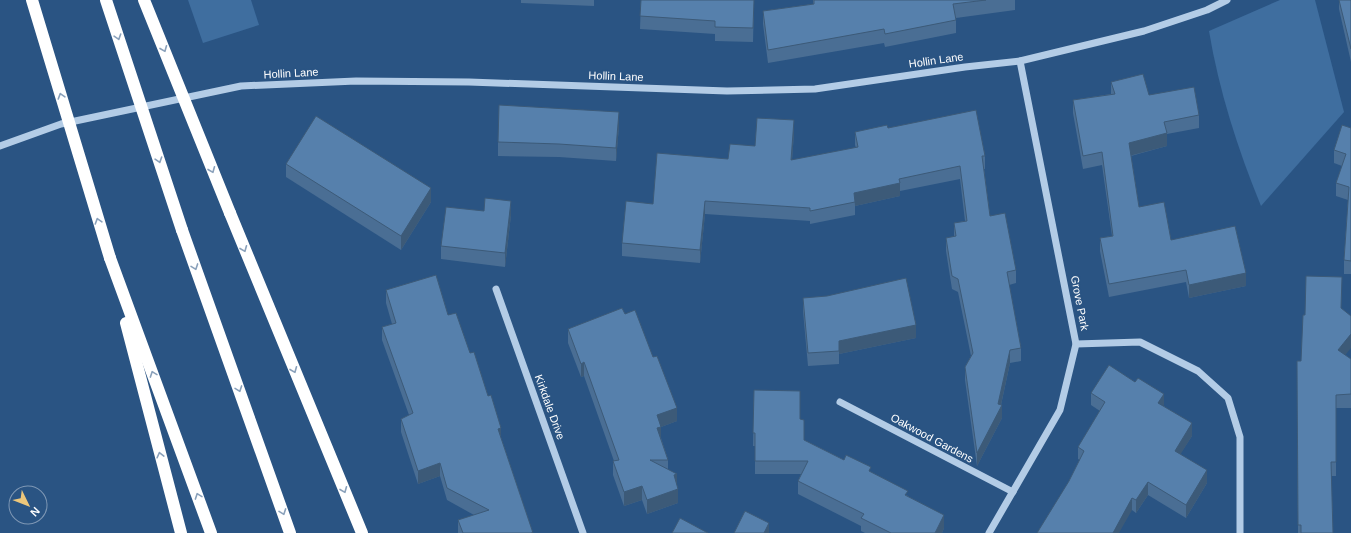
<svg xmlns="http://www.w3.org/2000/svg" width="1351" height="533" font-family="Helvetica,sans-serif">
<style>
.green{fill:#3f6e9f}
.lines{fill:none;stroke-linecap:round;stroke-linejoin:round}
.minor{stroke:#b3cce6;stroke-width:7}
.highway{stroke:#fff;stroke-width:12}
.highway-bridge{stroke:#fff;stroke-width:12}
.wall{fill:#4a6e94}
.shaded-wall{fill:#3c5a78}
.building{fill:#5680ac;stroke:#3c5a78}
.oneway{stroke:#8aa1bb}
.labels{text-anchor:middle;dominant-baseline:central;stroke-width:3.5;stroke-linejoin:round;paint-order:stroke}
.street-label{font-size:11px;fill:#fff;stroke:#2a5483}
</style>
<rect width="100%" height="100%" fill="#2a5483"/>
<g class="green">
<polygon points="188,0 251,0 259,25 203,43"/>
<path d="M1280 0H1315L1344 112 1261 206C1238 150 1219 91 1209 31Z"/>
</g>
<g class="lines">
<g class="minor">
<polyline points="0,146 61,124 241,86 356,81 469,82 727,91 815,89 965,67 1020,61 1144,31 1207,10 1227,0"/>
<polyline points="496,289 583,533"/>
<polyline points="1076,344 1140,342 1198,371 1228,398 1240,437 1240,533"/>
<polyline points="840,402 1013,492"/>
<polyline points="989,533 1060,410 1076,344 1020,61"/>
</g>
<g class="highway">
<polyline points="230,213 362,533"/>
<polyline points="182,230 290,533"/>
<polyline points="110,258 211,533"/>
<polyline points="126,323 181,533"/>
</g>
<g class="highway-bridge">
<polyline points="32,0 110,258"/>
<polyline points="106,0 182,230"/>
<polyline points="144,0 230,213"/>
</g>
</g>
<g class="wall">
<polygon points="521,0 594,0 594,6 521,3"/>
<polygon points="641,0 754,0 753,42 715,41 715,34 640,29"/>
<polygon points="813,0 1015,0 1015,10 956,18 956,33 885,47 884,43 768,63 763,24 763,11 813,4"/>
<polygon points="1339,0 1351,0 1351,62 1339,9"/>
<polygon points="1111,82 1149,95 1199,115 1199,128 1167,134 1167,146 1131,156 1139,207 1171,240 1246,286 1189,298 1186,282 1109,297 1100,251 1100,238 1112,236 1102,165 1083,169 1073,113 1073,100 1111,94"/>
<polygon points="619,126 616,161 559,157 498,156 498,142"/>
<polygon points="888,128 985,156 985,169 984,169 990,216 1016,270 1016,283 1009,285 1021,348 1021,361 1010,363 1001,405 1002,418 977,466 965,380 965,367 971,356 958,292 952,289 946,251 946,238 954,237 954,223 965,221 960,179 900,191 900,196 855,206 855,215 810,224 810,221 705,214 700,263 622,256 622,243 653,204 728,159 755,146 794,133 792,160 856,148 855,145 855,132"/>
<polygon points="1351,128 1351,274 1344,274 1344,260 1348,200 1336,196 1336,183 1342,166 1334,163 1334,150"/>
<polygon points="286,164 431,202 401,250 286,177"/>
<polygon points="511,215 505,267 441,259 441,246"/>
<polygon points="386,290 448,315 470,353 501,438 533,533 458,533 458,520 474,515 447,500 440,476 418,484 401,432 401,419 409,415 382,340 382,327 392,324 386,303"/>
<polygon points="803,298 916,338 839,354 839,364 808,366 803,311"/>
<polygon points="1341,308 1345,355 1351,359 1351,408 1336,408 1336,476 1331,476 1333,533 1298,533 1297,361 1301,361"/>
<polygon points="625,314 677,421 661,427 661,438 668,460 668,470 677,485 678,503 647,514 642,500 624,506 613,475 613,461 614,461 584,376 581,377 568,343 568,329"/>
<polygon points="754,390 800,419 804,440 844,460 871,472 908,496 944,528 942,533 865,533 861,531 861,526 798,494 798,481 801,474 755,474 755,446 753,446"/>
<polygon points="1091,393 1164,406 1192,436 1180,454 1207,483 1186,518 1148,495 1136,513 1132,510 1069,481 1080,460 1078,459 1078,447 1100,411 1091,405"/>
</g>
<g class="shaded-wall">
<polygon points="619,112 619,126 616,161 616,148"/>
<polygon points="794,120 794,133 791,173 791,160"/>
<polygon points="1167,133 1167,146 1129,156 1129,143"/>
<polygon points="900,183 900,196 855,206 854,193"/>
<polygon points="431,188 431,202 401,250 401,236"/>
<polygon points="511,201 511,215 505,267 505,253"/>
<polygon points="705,201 705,214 700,263 700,250"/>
<polygon points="1246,273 1246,286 1189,298 1189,285"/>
<polygon points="916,325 916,338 839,354 839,341"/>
<polygon points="1351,334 1351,348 1338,364 1338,350"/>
<polygon points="1010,350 1010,363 1000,409 1002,405 1002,418 977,466 977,453 998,404"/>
<polygon points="584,362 584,376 581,377 581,364"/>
<polygon points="1164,394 1164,406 1158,403"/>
<polygon points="677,408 677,421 661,427 661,440 657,441 657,415"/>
<polygon points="1192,423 1192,436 1175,463 1175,451"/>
<polygon points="501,428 501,441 498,429"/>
<polygon points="440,463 440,476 418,484 418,471"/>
<polygon points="1207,470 1207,483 1186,518 1186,505"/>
<polygon points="677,474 677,488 674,475"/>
<polygon points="1148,482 1148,495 1136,513 1136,500"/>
<polygon points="642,486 642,500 624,506 624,492"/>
<polygon points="678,489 678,503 647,514 647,500"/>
<polygon points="1132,498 1132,510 1119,533 1113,533"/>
<polygon points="944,515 944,528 942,533 935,533"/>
<polygon points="769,523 769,533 764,533"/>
</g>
<g class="building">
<polygon points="641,0 754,0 753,28 715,27 715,21 640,16"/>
<polygon points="814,0 986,0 953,4 956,20 885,34 884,29 768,50 763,11 814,4"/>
<polygon points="1339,0 1351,0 1351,49"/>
<polygon points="1143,74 1149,95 1194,87 1199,115 1164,122 1167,133 1129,143 1139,207 1164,202 1171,240 1235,226 1246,273 1189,285 1186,270 1109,284 1100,238 1113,236 1102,152 1083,156 1073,100 1115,94 1111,82"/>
<polygon points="499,105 619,112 616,148 559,144 498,142"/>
<polygon points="976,110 985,156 982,156 990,216 1005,213 1016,270 1007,272 1021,348 1010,350 998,404 1002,405 977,453 965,367 973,353 958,279 952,276 946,238 956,236 954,223 967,221 960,166 899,179 900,183 854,193 855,202 810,211 810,208 705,201 700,250 622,243 626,201 653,204 657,153 728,159 730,144 755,146 757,118 794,120 791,160 858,147 855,132 887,125 888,128"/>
<polygon points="316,116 431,188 401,236 286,164"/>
<polygon points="1342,125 1351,128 1351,261 1344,260 1349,187 1336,183 1346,154 1334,150"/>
<polygon points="485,198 511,201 505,253 441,246 446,207 484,211"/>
<polygon points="436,275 448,315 456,313 470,353 474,352 488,396 491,395 501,428 498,429 533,533 532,532 532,533 463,533 458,520 489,510 447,488 440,463 418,471 401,419 413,413 382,327 396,323 386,290"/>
<polygon points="1306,276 1342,277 1341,308 1351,316 1351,334 1338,350 1351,359 1351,394 1336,395 1336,462 1331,462 1333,533 1301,533 1301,525 1298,525 1297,361 1301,361 1303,315 1305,315"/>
<polygon points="906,278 916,325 839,341 839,351 808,353 803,298 827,296"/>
<polygon points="622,308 625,314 635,310 653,357 657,356 677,408 657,415 661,427 657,428 668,460 650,460 677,474 674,475 678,489 647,500 642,486 624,492 613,461 619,460 584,362 581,364 568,329"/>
<polygon points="1109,365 1135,382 1138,378 1164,394 1158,403 1192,423 1175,451 1207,470 1186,505 1148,482 1136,500 1132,498 1113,533 1037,533 1069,481 1084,451 1078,447 1105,402 1091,393"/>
<polygon points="754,390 800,391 800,419 804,420 804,440 844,460 846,455 871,467 869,471 908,491 905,495 944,515 935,533 891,533 861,518 864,514 798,481 808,461 755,461 755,433 753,433"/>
<polygon points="745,511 769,523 764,533 734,533"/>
<polygon points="680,518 708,533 672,533"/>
</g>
<defs><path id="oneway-chevron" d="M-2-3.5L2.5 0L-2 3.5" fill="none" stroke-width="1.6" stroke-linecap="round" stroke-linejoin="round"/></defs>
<g class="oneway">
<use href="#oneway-chevron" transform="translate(118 37) rotate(72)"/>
<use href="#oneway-chevron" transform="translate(164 49) rotate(68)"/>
<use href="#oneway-chevron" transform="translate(61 96) rotate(-107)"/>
<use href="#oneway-chevron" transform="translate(159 160) rotate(72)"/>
<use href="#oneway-chevron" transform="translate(212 170) rotate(68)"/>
<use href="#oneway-chevron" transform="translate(98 221) rotate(-107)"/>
<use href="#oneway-chevron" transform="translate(244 249) rotate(68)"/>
<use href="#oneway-chevron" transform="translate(195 267) rotate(70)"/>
<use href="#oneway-chevron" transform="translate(294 370) rotate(68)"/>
<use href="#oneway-chevron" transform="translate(153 374) rotate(-110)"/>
<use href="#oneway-chevron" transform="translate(239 389) rotate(70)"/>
<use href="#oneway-chevron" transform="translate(160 455) rotate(-104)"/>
<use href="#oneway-chevron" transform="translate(344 490) rotate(68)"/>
<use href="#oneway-chevron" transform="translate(198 496) rotate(-110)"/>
<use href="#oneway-chevron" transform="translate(283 512) rotate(70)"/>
</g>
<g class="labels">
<g class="street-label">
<text transform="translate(936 60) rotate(-8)">Hollin Lane</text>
<text transform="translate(291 73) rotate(-3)">Hollin Lane</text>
<text transform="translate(616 76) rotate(2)">Hollin Lane</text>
<text transform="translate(1080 303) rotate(79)">Grove Park</text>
<text transform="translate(550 407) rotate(70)">Kirkdale Drive</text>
<text transform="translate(932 438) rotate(28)">Oakwood Gardens</text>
</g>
</g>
<g transform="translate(28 505) rotate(133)"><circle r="19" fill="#2a5483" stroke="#7f98b5"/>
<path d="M0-3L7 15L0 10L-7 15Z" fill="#edc77b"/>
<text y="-6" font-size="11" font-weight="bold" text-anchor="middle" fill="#ffffff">N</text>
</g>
</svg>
